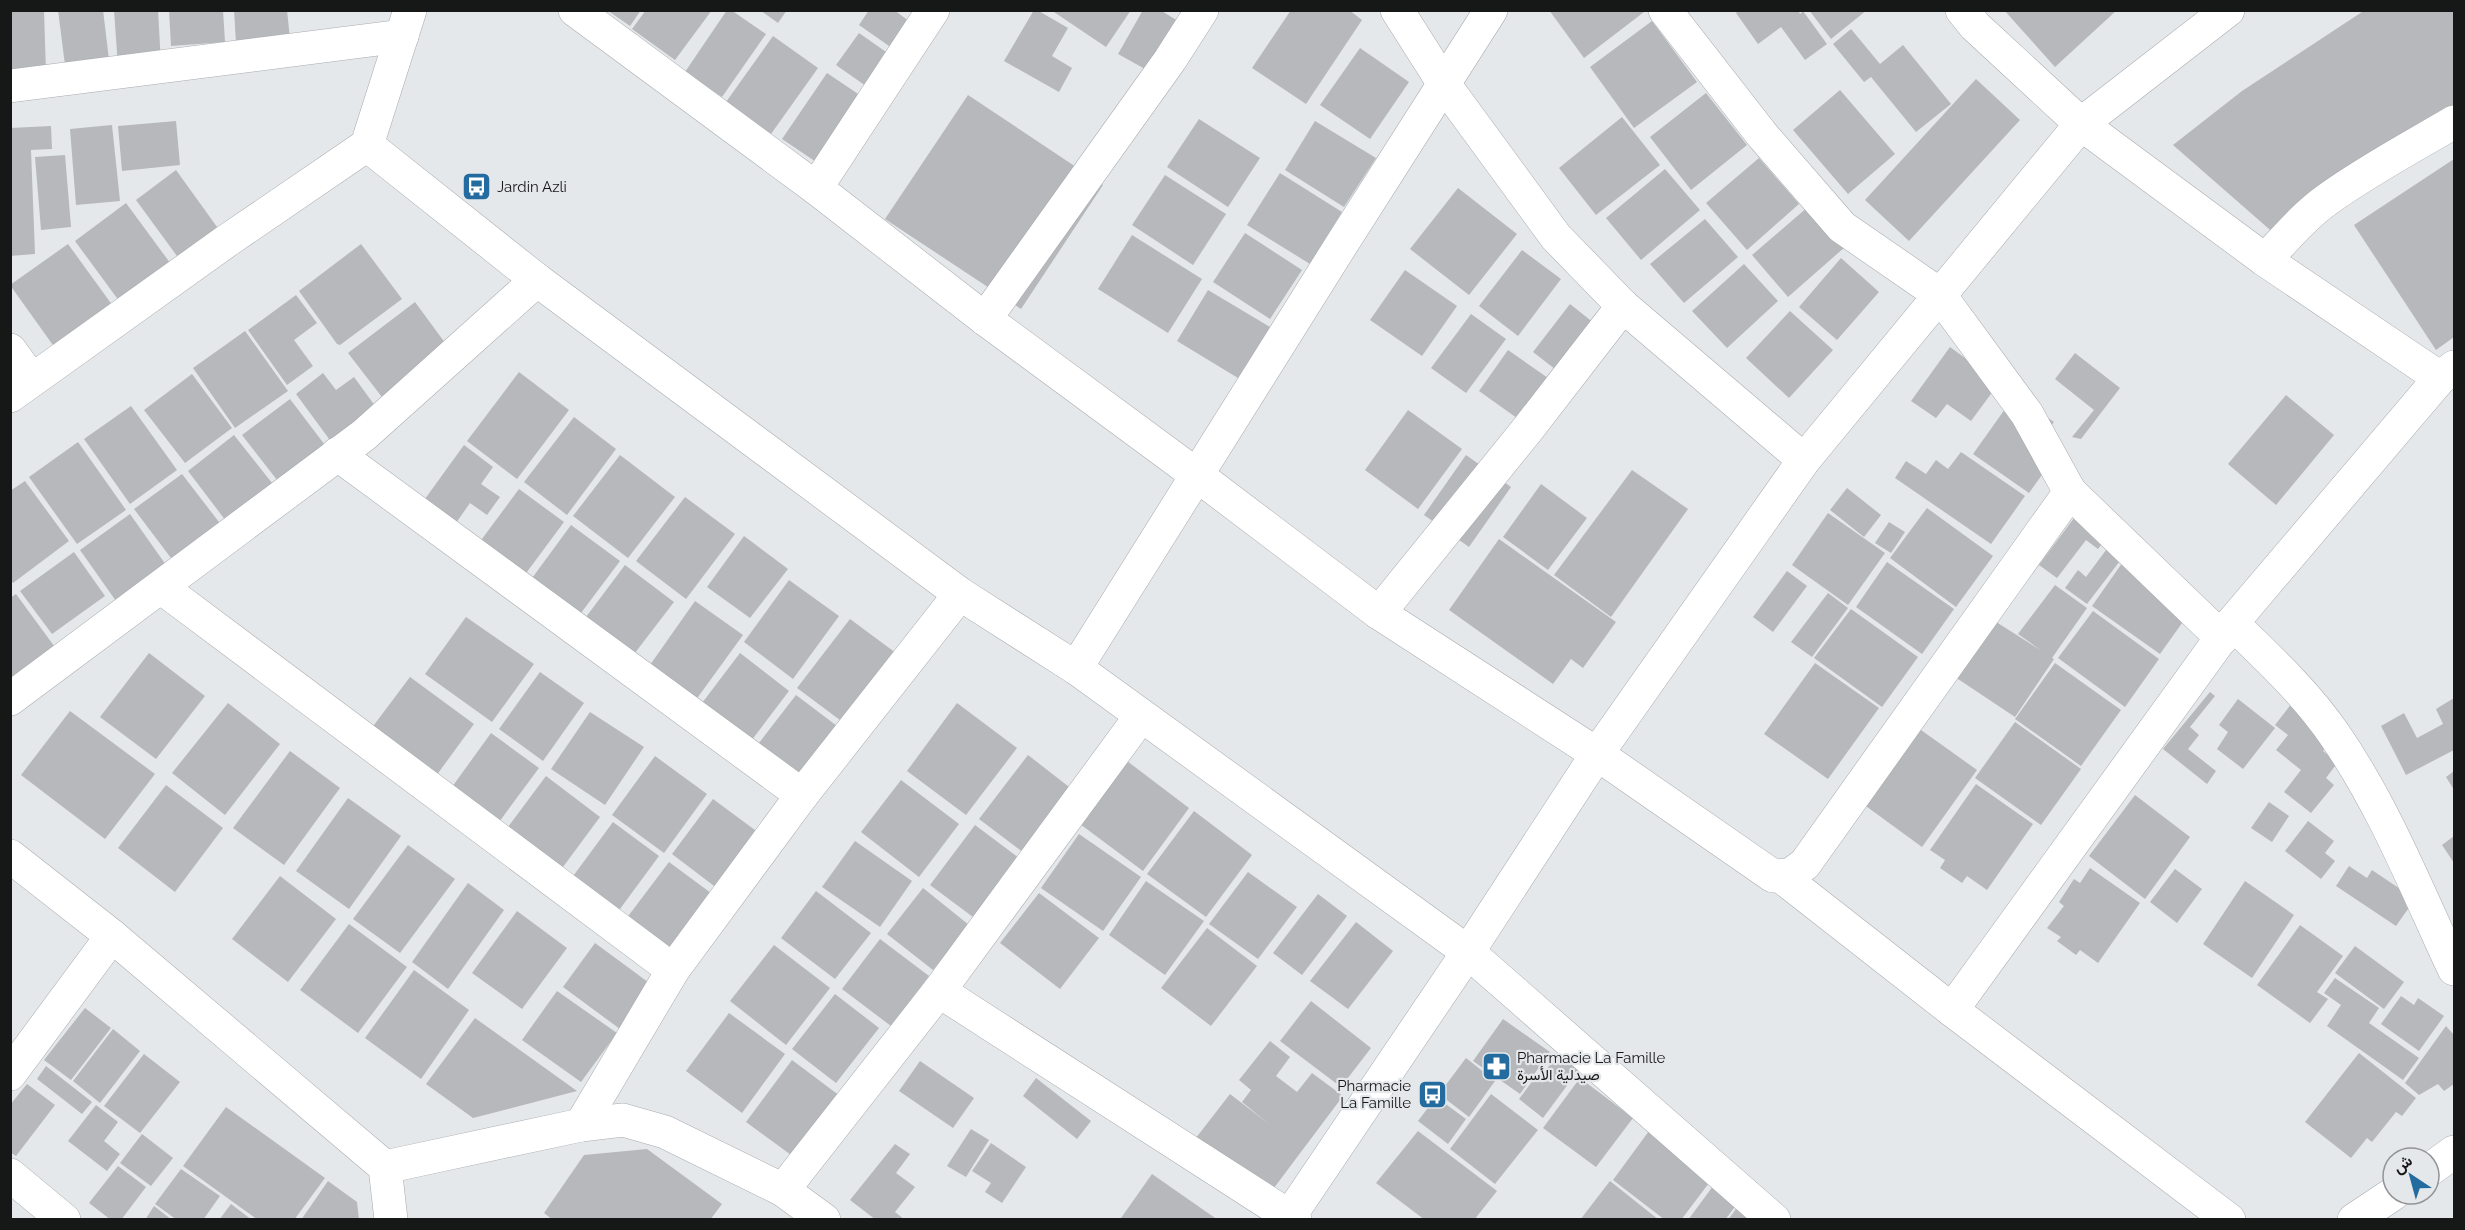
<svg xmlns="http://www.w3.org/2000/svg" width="2465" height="1230" font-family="Raleway,Vazirmatn,sans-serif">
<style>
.building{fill:#b6b8bb}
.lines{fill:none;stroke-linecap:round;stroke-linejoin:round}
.minor-casing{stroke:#a9abae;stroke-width:34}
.minor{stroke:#fff;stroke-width:33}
.labels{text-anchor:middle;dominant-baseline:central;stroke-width:4.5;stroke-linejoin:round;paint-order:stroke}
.poi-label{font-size:15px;fill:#161717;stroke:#e5e8ea;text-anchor:start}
</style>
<rect width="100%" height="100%" fill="#e5e8ea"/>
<g class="building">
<polygon points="10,10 44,10 46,74 10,76"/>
<polygon points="58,10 103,10 110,68 66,73"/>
<polygon points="114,10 158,10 161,64 118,67"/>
<polygon points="169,10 223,10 225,42 171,46"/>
<polygon points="234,10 287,10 290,39 236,43"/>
<polygon points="607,10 641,10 630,26"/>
<polygon points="646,10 712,10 675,60 632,29"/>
<polygon points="727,10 731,10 766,34 722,97 685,72"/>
<polygon points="760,10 787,10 778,23"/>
<polygon points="869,10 894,10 917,27 899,53 859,25"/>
<polygon points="1034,10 1037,10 1068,28 1052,56 1072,68 1059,92 1004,61"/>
<polygon points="1051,10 1131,10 1106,47"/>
<polygon points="1143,10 1160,10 1183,24 1154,74 1118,54"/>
<polygon points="1291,10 1349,10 1362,20 1306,104 1252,68"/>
<polygon points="1549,10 1643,10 1644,12 1584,58"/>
<polygon points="1739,10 1798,10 1800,14 1803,11 1827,44 1805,60 1781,27 1758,44 1736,13"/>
<polygon points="1809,10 1867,10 1831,39"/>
<polygon points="2004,10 2117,10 2055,67"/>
<polygon points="2365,10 2454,10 2454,112 2277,236 2173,145 2242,91"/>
<polygon points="1652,21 1697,82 1634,128 1590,67"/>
<polygon points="1851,29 1880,64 1903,45 1951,104 1916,132 1871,77 1864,82 1833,44"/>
<polygon points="859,33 906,66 883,98 836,65"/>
<polygon points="773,36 818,68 771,134 726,102"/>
<polygon points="1360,48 1409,82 1370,139 1320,105"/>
<polygon points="827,73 876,106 831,172 782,139"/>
<polygon points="1976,79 2020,120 1909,241 1865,200"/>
<polygon points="1840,90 1895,154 1848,194 1793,130"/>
<polygon points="1706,93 1747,145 1691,190 1650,137"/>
<polygon points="968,95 1103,185 1021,309 885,219"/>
<polygon points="1622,117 1660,165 1596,215 1559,168"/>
<polygon points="1199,119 1260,158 1228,207 1167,167"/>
<polygon points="176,121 180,165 122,171 118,126"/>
<polygon points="1315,121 1376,158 1344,207 1285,170"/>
<polygon points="112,125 120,201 76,205 70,129"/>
<polygon points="51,126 52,149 31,150 35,254 10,256 10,128"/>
<polygon points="65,155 71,227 41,230 35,157"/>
<polygon points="1759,158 1799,204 1747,250 1706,203"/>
<polygon points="2454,159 2454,337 2436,350 2354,225"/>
<polygon points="1665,169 1700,210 1641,260 1606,218"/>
<polygon points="176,170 225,238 185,267 136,200"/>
<polygon points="1280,173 1342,212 1310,264 1247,225"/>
<polygon points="1165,175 1226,214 1193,265 1132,225"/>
<polygon points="1458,188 1517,234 1469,295 1410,249"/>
<polygon points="126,203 176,271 125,309 75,241"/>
<polygon points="1809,206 1845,247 1788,297 1752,255"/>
<polygon points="1705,219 1738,257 1684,303 1650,264"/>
<polygon points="1245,233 1302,270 1270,319 1213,282"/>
<polygon points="1132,235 1202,279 1168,333 1098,289"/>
<polygon points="68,244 118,313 60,355 10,285"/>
<polygon points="361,244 402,299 340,345 337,344 299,291"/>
<polygon points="1522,250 1561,279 1518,336 1479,306"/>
<polygon points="1841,258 1879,292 1837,340 1799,307"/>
<polygon points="1744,264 1778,301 1727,348 1692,311"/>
<polygon points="1405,270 1457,306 1422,356 1370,320"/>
<polygon points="1208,290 1270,327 1238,378 1177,341"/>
<polygon points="296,295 317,323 294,340 313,366 287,385 248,330"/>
<polygon points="415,302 451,351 385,401 348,353"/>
<polygon points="1570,304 1609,335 1573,383 1533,352"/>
<polygon points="1790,311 1833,350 1789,398 1746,358"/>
<polygon points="1471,314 1506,339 1466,393 1431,368"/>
<polygon points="245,331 288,391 235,428 193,368"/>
<polygon points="1950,347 1999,383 1971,421 1947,404 1936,418 1911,401"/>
<polygon points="1508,350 1561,387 1531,428 1479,391"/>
<polygon points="2075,353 2120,388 2081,439 2072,437 2094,410 2055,379"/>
<polygon points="519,372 569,410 517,479 467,441"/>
<polygon points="323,373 336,390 354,377 381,414 335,447 296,394"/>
<polygon points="192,374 232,428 185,463 144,410"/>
<polygon points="2015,395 2054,422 2044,435 2062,447 2029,493 1973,454"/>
<polygon points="2286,395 2334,435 2276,505 2228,464"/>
<polygon points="290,399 328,449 281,485 242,435"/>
<polygon points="131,406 177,470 130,504 84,439"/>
<polygon points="1408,410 1462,449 1418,509 1365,470"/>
<polygon points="574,417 616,449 567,515 524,482"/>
<polygon points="234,435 276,488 229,525 188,471"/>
<polygon points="78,442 126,510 77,544 29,477"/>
<polygon points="464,445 493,467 481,484 500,497 487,515 470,503 449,533 417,510"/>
<polygon points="1961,452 2025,496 1991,544 1895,478 1906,461 1926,474 1936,460 1948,469"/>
<polygon points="620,455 675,497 628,558 573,516"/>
<polygon points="1466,455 1511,487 1469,547 1424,515"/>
<polygon points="1632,470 1688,509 1611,617 1554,575"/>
<polygon points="182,474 222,526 174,562 134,509"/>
<polygon points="25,481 69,541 13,583 10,579 10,491"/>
<polygon points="1541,484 1587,518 1548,570 1503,537"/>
<polygon points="1847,488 1881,515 1864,537 1830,510"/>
<polygon points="519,489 564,522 521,580 476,547"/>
<polygon points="685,497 735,534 686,599 636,561"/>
<polygon points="1927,508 1993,556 1956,607 1890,558"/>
<polygon points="2080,510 2110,533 2098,549 2086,540 2057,578 2039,565"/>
<polygon points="1828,513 1885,553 1848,605 1792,565"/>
<polygon points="130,514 166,565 116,601 80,550"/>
<polygon points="1889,522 1905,532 1891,553 1875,543"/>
<polygon points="571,525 620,561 575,621 527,585"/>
<polygon points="744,536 788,569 750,618 707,587"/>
<polygon points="1499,539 1616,622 1583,668 1571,659 1553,684 1449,610"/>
<polygon points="2112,542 2126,553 2087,604 2065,588 2078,570 2086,577"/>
<polygon points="2132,549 2192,609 2160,654 2092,606"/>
<polygon points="74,552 105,596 52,634 20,591"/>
<polygon points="1887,562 1954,609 1922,654 1856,607"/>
<polygon points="625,565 674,602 628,662 580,625"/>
<polygon points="1787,571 1807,586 1773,632 1753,617"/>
<polygon points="789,580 839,616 793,679 744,642"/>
<polygon points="2055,585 2087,608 2052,658 2054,659 2015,717 1955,677 1993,620 2042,651 2018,634"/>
<polygon points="1828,593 1848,608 1812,657 1791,642"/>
<polygon points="16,594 57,650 10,684 10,598"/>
<polygon points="695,601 743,635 690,708 643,675"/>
<polygon points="1851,609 1918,657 1882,707 1814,658"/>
<polygon points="2093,611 2159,659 2125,707 2058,658"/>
<polygon points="466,617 534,664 492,722 425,674"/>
<polygon points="850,619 904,659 852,729 797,688"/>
<polygon points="149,653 205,696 156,759 100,717"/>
<polygon points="740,653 789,691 745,749 696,711"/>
<polygon points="1815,663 1879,708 1828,779 1764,734"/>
<polygon points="2055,663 2121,710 2081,766 2015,719"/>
<polygon points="540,672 584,703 543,761 499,729"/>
<polygon points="410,677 474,724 436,776 371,729"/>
<polygon points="2210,692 2215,696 2190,727 2199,735 2188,749 2216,771 2207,784 2163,749"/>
<polygon points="796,695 845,732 801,790 752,752"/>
<polygon points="2454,698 2454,750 2406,775 2381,726 2404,713 2417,738 2443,724 2436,709"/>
<polygon points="2238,699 2275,728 2243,769 2217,749 2228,732 2219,725"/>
<polygon points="228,703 280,744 225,815 172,773"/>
<polygon points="957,703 1017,748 966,815 907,771"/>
<polygon points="2292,703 2334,736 2323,751 2338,762 2326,778 2334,785 2311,813 2284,792 2301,770 2276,750 2288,735 2275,725"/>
<polygon points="70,711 155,774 105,839 21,775"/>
<polygon points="590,712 644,747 605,805 551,769"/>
<polygon points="2015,722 2081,769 2041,825 1975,778"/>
<polygon points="1914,725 1977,770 1922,847 1859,801"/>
<polygon points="491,733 539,768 499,822 452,787"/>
<polygon points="290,751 340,788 284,865 233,828"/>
<polygon points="1028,755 1073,790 1024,853 979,819"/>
<polygon points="655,756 707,794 664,853 612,815"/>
<polygon points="1127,761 1189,808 1143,871 1080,824"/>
<polygon points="2454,771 2454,790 2446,777"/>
<polygon points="546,776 600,817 560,871 505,831"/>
<polygon points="901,780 959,824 919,877 861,832"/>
<polygon points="1976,784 2033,824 1987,890 1967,876 1962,883 1940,868 1945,860 1930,850"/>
<polygon points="166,785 223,828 175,892 118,848"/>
<polygon points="2135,795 2190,837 2145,899 2089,856"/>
<polygon points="348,798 401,836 349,909 296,871"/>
<polygon points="713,799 763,836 722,892 672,854"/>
<polygon points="2269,802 2289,816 2272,842 2251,828"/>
<polygon points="1194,811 1252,855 1206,917 1147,874"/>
<polygon points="2308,821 2334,841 2325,853 2335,861 2321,879 2285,851"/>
<polygon points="613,822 659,856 617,913 571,879"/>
<polygon points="975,825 1023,861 977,920 930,885"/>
<polygon points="1079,834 1141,877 1103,931 1041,888"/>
<polygon points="2454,836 2454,863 2442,845"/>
<polygon points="855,841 912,881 880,927 822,887"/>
<polygon points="408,845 455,879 400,953 353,919"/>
<polygon points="669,862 719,899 676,956 626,919"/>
<polygon points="2349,866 2367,878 2372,870 2415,899 2396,926 2336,886"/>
<polygon points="2090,868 2140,903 2098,963 2080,950 2076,955 2057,941 2061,937 2047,928 2064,906 2059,902 2074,879 2080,883"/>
<polygon points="2175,869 2202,889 2177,923 2150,902"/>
<polygon points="1248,872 1297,907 1258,959 1209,924"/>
<polygon points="280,876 336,919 288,982 232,939"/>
<polygon points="1146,881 1204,921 1165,975 1109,935"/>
<polygon points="2245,881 2294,915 2252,978 2203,944"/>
<polygon points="468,883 504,910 448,989 412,962"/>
<polygon points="923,888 969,925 933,970 887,934"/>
<polygon points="816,891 871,933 835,979 781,938"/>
<polygon points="1039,893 1099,938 1060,989 1000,943"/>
<polygon points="1318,894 1347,916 1302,975 1273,953"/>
<polygon points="517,911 567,948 522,1009 472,973"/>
<polygon points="1356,922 1393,951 1348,1009 1310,981"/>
<polygon points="349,924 407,967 358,1033 300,990"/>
<polygon points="2300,925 2343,956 2317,992 2328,999 2310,1023 2257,985"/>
<polygon points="1207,928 1257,966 1211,1026 1161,988"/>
<polygon points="880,939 929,976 891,1026 842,989"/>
<polygon points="595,943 652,985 620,1029 563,987"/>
<polygon points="774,945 830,988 786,1045 730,1001"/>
<polygon points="2355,946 2404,982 2384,1009 2335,973"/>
<polygon points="414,970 469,1010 421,1079 365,1038"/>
<polygon points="2335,978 2379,1008 2369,1023 2419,1058 2403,1080 2327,1026 2341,1005 2324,993"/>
<polygon points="557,991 617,1033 581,1082 522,1040"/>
<polygon points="835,994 879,1028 836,1083 792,1049"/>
<polygon points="2401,996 2414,1005 2418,998 2444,1016 2419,1051 2381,1024"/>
<polygon points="1311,1001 1371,1048 1341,1087 1280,1041"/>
<polygon points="85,1008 111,1028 71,1080 44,1060"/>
<polygon points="729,1013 785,1054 742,1113 686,1071"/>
<polygon points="475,1018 577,1091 473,1118 426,1084"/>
<polygon points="1503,1019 1550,1052 1520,1094 1473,1061"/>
<polygon points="2446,1026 2454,1035 2454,1084 2444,1091 2438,1084 2419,1095 2405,1083"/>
<polygon points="113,1029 140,1051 100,1103 73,1081"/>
<polygon points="1270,1041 1290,1057 1276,1076 1297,1092 1312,1073 1343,1096 1265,1200 1192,1143 1230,1094 1269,1124 1242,1102 1251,1090 1239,1080"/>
<polygon points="1559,1053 1580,1068 1543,1118 1519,1099 1534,1079 1537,1082"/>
<polygon points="2359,1053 2416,1098 2402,1116 2396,1112 2372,1142 2367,1138 2351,1158 2305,1122"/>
<polygon points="144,1054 180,1082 140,1133 104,1106"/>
<polygon points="1466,1058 1495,1081 1469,1117 1439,1094"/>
<polygon points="792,1060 844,1099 798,1160 746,1122"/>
<polygon points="920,1061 974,1098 953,1128 899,1091"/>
<polygon points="46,1066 92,1102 82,1114 37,1079"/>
<polygon points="1036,1078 1091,1121 1077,1139 1023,1096"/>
<polygon points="1580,1078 1633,1118 1596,1167 1543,1128"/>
<polygon points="27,1084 55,1105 16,1156 10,1152 10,1105"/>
<polygon points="1491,1094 1538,1130 1495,1184 1450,1149"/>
<polygon points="1436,1097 1466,1119 1448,1144 1418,1121"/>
<polygon points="96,1105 118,1122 104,1141 120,1154 107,1171 68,1141"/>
<polygon points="226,1107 325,1178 294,1220 258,1220 183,1166"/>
<polygon points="971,1129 989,1140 966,1177 947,1166"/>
<polygon points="1418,1131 1497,1191 1474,1220 1425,1220 1376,1183"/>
<polygon points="1649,1131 1712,1179 1681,1220 1665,1220 1613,1180"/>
<polygon points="142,1134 173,1158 151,1186 120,1163"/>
<polygon points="991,1143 1026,1167 1002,1203 985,1192 991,1183 972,1171"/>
<polygon points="895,1144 910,1154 896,1173 915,1187 895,1212 905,1220 876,1220 850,1200"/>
<polygon points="647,1149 722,1204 710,1220 553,1220 544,1213 584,1155"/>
<polygon points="118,1166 146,1187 121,1220 111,1220 89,1203"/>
<polygon points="181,1169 220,1196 203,1220 177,1220 155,1204"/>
<polygon points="1152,1174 1218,1220 1122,1220 1121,1218"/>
<polygon points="1719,1178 1743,1196 1725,1220 1688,1220"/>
<polygon points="328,1181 357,1202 359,1220 301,1220"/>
<polygon points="1610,1181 1659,1220 1580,1220"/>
<polygon points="1743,1199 1772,1220 1728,1220"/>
<polygon points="231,1204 252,1220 219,1220"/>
<polygon points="154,1206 172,1220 145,1220"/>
</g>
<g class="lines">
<defs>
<g id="minor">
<polyline points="575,10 816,188 985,319 1198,476 1379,613 1597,754 1773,876 1790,875 1805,864 2070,492"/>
<polyline points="1397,10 1444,84 1556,237 1623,306 1804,460"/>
<polyline points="1665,10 1763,136 1842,227 1939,294 2027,414 2070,492 2222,638"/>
<polyline points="1962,10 1975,26 2081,124 2265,260 2440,378"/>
<polyline points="10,86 402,36"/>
<polyline points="367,145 537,280 960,594 1076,668 1468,952 1774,1220"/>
<polyline points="816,188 933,10"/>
<path d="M2265 260C2285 239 2304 216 2328 199 2368 170 2412 147 2454 122"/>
<polyline points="985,319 1170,60 1202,10"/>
<polyline points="10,350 32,380"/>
<polyline points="10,396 228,240 367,145 410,10"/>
<polyline points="337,454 802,795"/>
<polyline points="162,588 673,970"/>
<polyline points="1379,613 1527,430 1623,306"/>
<path d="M2232 623C2268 658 2305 692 2334 734 2384 806 2417 890 2454 969"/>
<polyline points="1076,668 1338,250 1491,10"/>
<polyline points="10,699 364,435 537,280"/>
<polyline points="10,856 112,936 385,1167 391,1220"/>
<polyline points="1782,877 1952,1010 2229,1220"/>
<polyline points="939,991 1295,1220"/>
<polyline points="1952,1010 2232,623 2440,378 2454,367"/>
<polyline points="10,1074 112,936"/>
<polyline points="581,1125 673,970 802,795 960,594"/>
<polyline points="385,1167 581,1125 623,1120 665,1132 783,1190 824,1220"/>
<polyline points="2429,1170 2454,1152"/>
<polyline points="10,1175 64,1220"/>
<polyline points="783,1190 939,991 1141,716"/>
<polyline points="1287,1220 1468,952 1597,754 1804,460 2081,124 2228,10"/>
<polyline points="2354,1220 2393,1194"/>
</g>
</defs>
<use href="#minor" class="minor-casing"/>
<use href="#minor" class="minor"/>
</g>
<defs>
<symbol id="bus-square" viewBox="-11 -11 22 22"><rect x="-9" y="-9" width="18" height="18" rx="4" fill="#246ca0" stroke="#e5e8ea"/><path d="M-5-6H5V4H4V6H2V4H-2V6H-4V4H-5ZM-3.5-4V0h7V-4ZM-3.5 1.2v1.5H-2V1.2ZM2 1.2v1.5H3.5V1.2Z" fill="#fff"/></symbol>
<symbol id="pharmacy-square" viewBox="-11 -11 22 22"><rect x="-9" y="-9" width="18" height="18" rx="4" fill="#246ca0" stroke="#e5e8ea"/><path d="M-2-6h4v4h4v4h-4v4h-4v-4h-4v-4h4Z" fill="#fff"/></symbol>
</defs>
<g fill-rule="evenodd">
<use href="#bus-square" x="460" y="170" width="33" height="33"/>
<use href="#pharmacy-square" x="1480" y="1050" width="33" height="33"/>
<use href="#bus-square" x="1416" y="1078" width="33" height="33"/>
</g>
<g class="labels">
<g class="poi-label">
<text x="497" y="187">Jardin Azli</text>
<text x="1517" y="1058">Pharmacie La Famille<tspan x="1517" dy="17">صيدلية الأسرة</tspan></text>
<text x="1411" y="1086" text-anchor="end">Pharmacie<tspan x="1411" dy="17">La Famille</tspan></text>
</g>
</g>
<rect width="2465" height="1230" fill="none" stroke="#161717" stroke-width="24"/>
<g transform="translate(2411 1176) rotate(324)"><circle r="28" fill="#e5e8ea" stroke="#929496" stroke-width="1.5"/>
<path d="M0-4.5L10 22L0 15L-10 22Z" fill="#246ca0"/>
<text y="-9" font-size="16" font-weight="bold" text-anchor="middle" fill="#161717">ش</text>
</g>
</svg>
